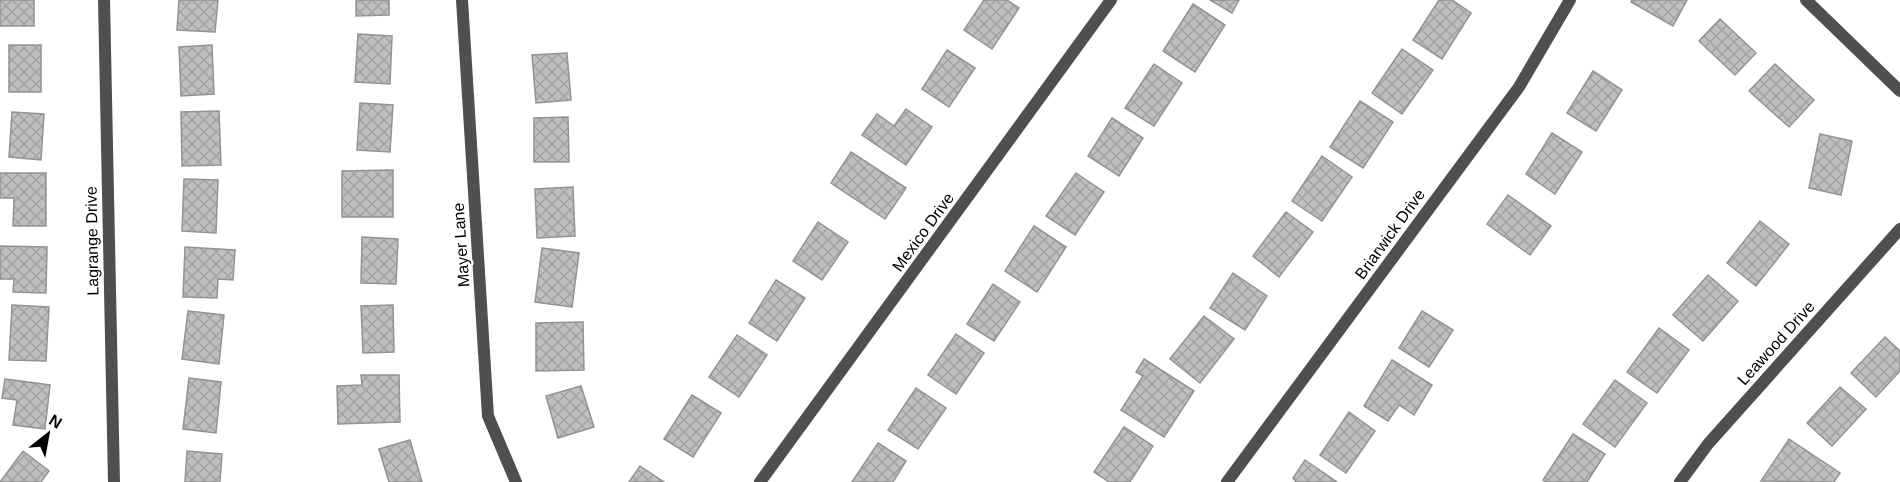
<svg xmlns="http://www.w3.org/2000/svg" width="1900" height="482" font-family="Arial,sans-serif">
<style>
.building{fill:url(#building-cross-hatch);stroke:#939393;stroke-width:1.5}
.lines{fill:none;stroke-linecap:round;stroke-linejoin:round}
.minor{stroke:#4f4f4f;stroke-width:12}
.labels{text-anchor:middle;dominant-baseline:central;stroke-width:4.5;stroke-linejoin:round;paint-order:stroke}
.street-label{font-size:16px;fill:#000;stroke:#fff}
</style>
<defs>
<pattern id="building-cross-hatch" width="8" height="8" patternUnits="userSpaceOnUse" patternTransform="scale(1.5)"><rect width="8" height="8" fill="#bfbfbf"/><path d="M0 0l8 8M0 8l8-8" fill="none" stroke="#a2a2a2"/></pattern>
</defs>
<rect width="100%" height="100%" fill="#fff"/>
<g class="building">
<rect x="0" y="0" width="34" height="26"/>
<polygon points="179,0 218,0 215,32 177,30"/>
<polygon points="356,0 389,0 389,15 356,16"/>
<polygon points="984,0 1007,0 1019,8 992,49 964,30"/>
<polygon points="1210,0 1239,0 1232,13"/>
<polygon points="1439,0 1452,0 1471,13 1442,59 1413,40"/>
<polygon points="1632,0 1687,0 1673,26 1631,2"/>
<polygon points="1193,4 1225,25 1195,72 1163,51"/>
<polygon points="1720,19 1756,53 1735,75 1699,41"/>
<polygon points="358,34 392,36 390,84 355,82"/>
<rect x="9" y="45" width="32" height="47"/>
<polygon points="212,45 214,94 181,96 179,47"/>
<polygon points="1402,49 1433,70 1402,114 1372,93"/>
<polygon points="947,50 975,68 949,107 922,89"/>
<polygon points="567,53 571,100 536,103 532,55"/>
<polygon points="1154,64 1182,83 1154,126 1125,108"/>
<polygon points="1775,64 1814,100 1789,127 1749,91"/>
<polygon points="1593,71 1622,90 1596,131 1567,113"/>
<polygon points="1360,101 1393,122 1363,168 1330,147"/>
<polygon points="360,103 393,105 390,152 357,150"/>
<polygon points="906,109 932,127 906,165 862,135 877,114 894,126"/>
<polygon points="219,111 221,165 182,166 181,112"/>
<polygon points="12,112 44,114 41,160 9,157"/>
<polygon points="568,117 569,162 534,162 534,118"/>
<polygon points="1112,118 1143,138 1119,176 1088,156"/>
<polygon points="1552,133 1582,152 1555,194 1526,174"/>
<polygon points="1820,134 1852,141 1841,195 1809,188"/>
<polygon points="851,152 906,188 885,219 831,183"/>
<polygon points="1322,156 1352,177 1322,221 1292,201"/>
<polygon points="393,170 393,217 342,217 342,171"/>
<polygon points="0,173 46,173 46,226 13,226 14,198 0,198"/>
<polygon points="1076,173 1104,192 1075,235 1046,216"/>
<polygon points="184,179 218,180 216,233 182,231"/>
<polygon points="573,187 575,236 537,238 535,189"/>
<polygon points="1508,195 1551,226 1530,255 1487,224"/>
<polygon points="1286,212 1313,232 1279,277 1253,256"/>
<polygon points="1760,221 1789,244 1756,286 1727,263"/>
<polygon points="818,222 848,242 822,280 793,261"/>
<polygon points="1034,226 1066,247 1037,292 1005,271"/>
<polygon points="362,237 398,239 396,284 361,283"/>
<polygon points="0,246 47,247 46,293 13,292 14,279 0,279"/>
<polygon points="185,247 235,250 233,280 218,279 217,298 183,297"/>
<polygon points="542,248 579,253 572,307 535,302"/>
<polygon points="1233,273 1267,296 1245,330 1210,308"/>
<polygon points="1708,275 1738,301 1703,341 1673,315"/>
<polygon points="776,280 805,298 777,341 749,323"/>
<polygon points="993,284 1020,302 994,341 967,324"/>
<polygon points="12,305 49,307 46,361 9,360"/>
<polygon points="393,305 394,352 363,353 361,306"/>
<polygon points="188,311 224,315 219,364 182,359"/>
<polygon points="1422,311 1453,330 1429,367 1399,348"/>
<polygon points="1204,316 1234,339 1200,383 1170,359"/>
<polygon points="583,322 584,370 536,371 536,323"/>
<polygon points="1659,328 1689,350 1657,393 1627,372"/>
<polygon points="956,334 984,353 956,394 928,375"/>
<polygon points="737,335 767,355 739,397 709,377"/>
<polygon points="1885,337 1900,351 1900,371 1876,397 1851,373"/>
<polygon points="1144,359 1194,391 1164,437 1121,410 1143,376 1136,372"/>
<polygon points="1392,360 1432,385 1414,415 1399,405 1388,421 1364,406"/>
<polygon points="361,375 399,375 400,422 338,424 337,386 362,385"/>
<polygon points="189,378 221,382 216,433 183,429"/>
<polygon points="5,379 50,385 45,429 13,425 17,400 2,398"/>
<polygon points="1615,380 1647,403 1615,447 1583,424"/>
<polygon points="581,386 594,427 558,438 546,396"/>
<polygon points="1840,387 1866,409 1832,446 1807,423"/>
<polygon points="916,388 946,408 918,449 888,430"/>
<polygon points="692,395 721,413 693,457 664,439"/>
<polygon points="1349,412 1375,431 1346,473 1320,455"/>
<polygon points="1124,427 1153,446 1130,482 1109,482 1094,472"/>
<polygon points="1573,434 1605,454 1587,482 1546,482 1543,480"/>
<polygon points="1789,439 1840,473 1834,482 1761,481"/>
<polygon points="410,440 422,482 389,482 379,449"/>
<polygon points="878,443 906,461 893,482 852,482"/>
<polygon points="23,451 49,471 41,482 0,482"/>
<polygon points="187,451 222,454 220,482 185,482"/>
<polygon points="1305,460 1337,482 1296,482 1293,478"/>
<polygon points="640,466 664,482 629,482"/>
</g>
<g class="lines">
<g class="minor">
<polyline points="104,0 114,482"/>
<polyline points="462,0 488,416 516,482"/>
<polyline points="1806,0 1900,91"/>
<polyline points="760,482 1111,0"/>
<polyline points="1227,482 1519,87 1570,0"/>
<polyline points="1680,482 1708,444 1900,229"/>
</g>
</g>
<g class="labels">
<g class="street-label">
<text transform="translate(923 232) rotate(-54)">Mexico Drive</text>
<text transform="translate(1390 234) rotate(-54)">Briarwick Drive</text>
<text transform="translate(92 241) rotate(-91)">Lagrange Drive</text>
<text transform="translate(461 245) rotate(-94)">Mayer Lane</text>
<text transform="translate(1776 343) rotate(-48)">Leawood Drive</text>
</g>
</g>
<g transform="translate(48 434) rotate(31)" stroke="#ffffff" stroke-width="4.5" paint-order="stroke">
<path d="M0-4.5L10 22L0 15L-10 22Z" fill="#000000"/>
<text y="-9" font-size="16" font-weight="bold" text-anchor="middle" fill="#000000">N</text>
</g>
</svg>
